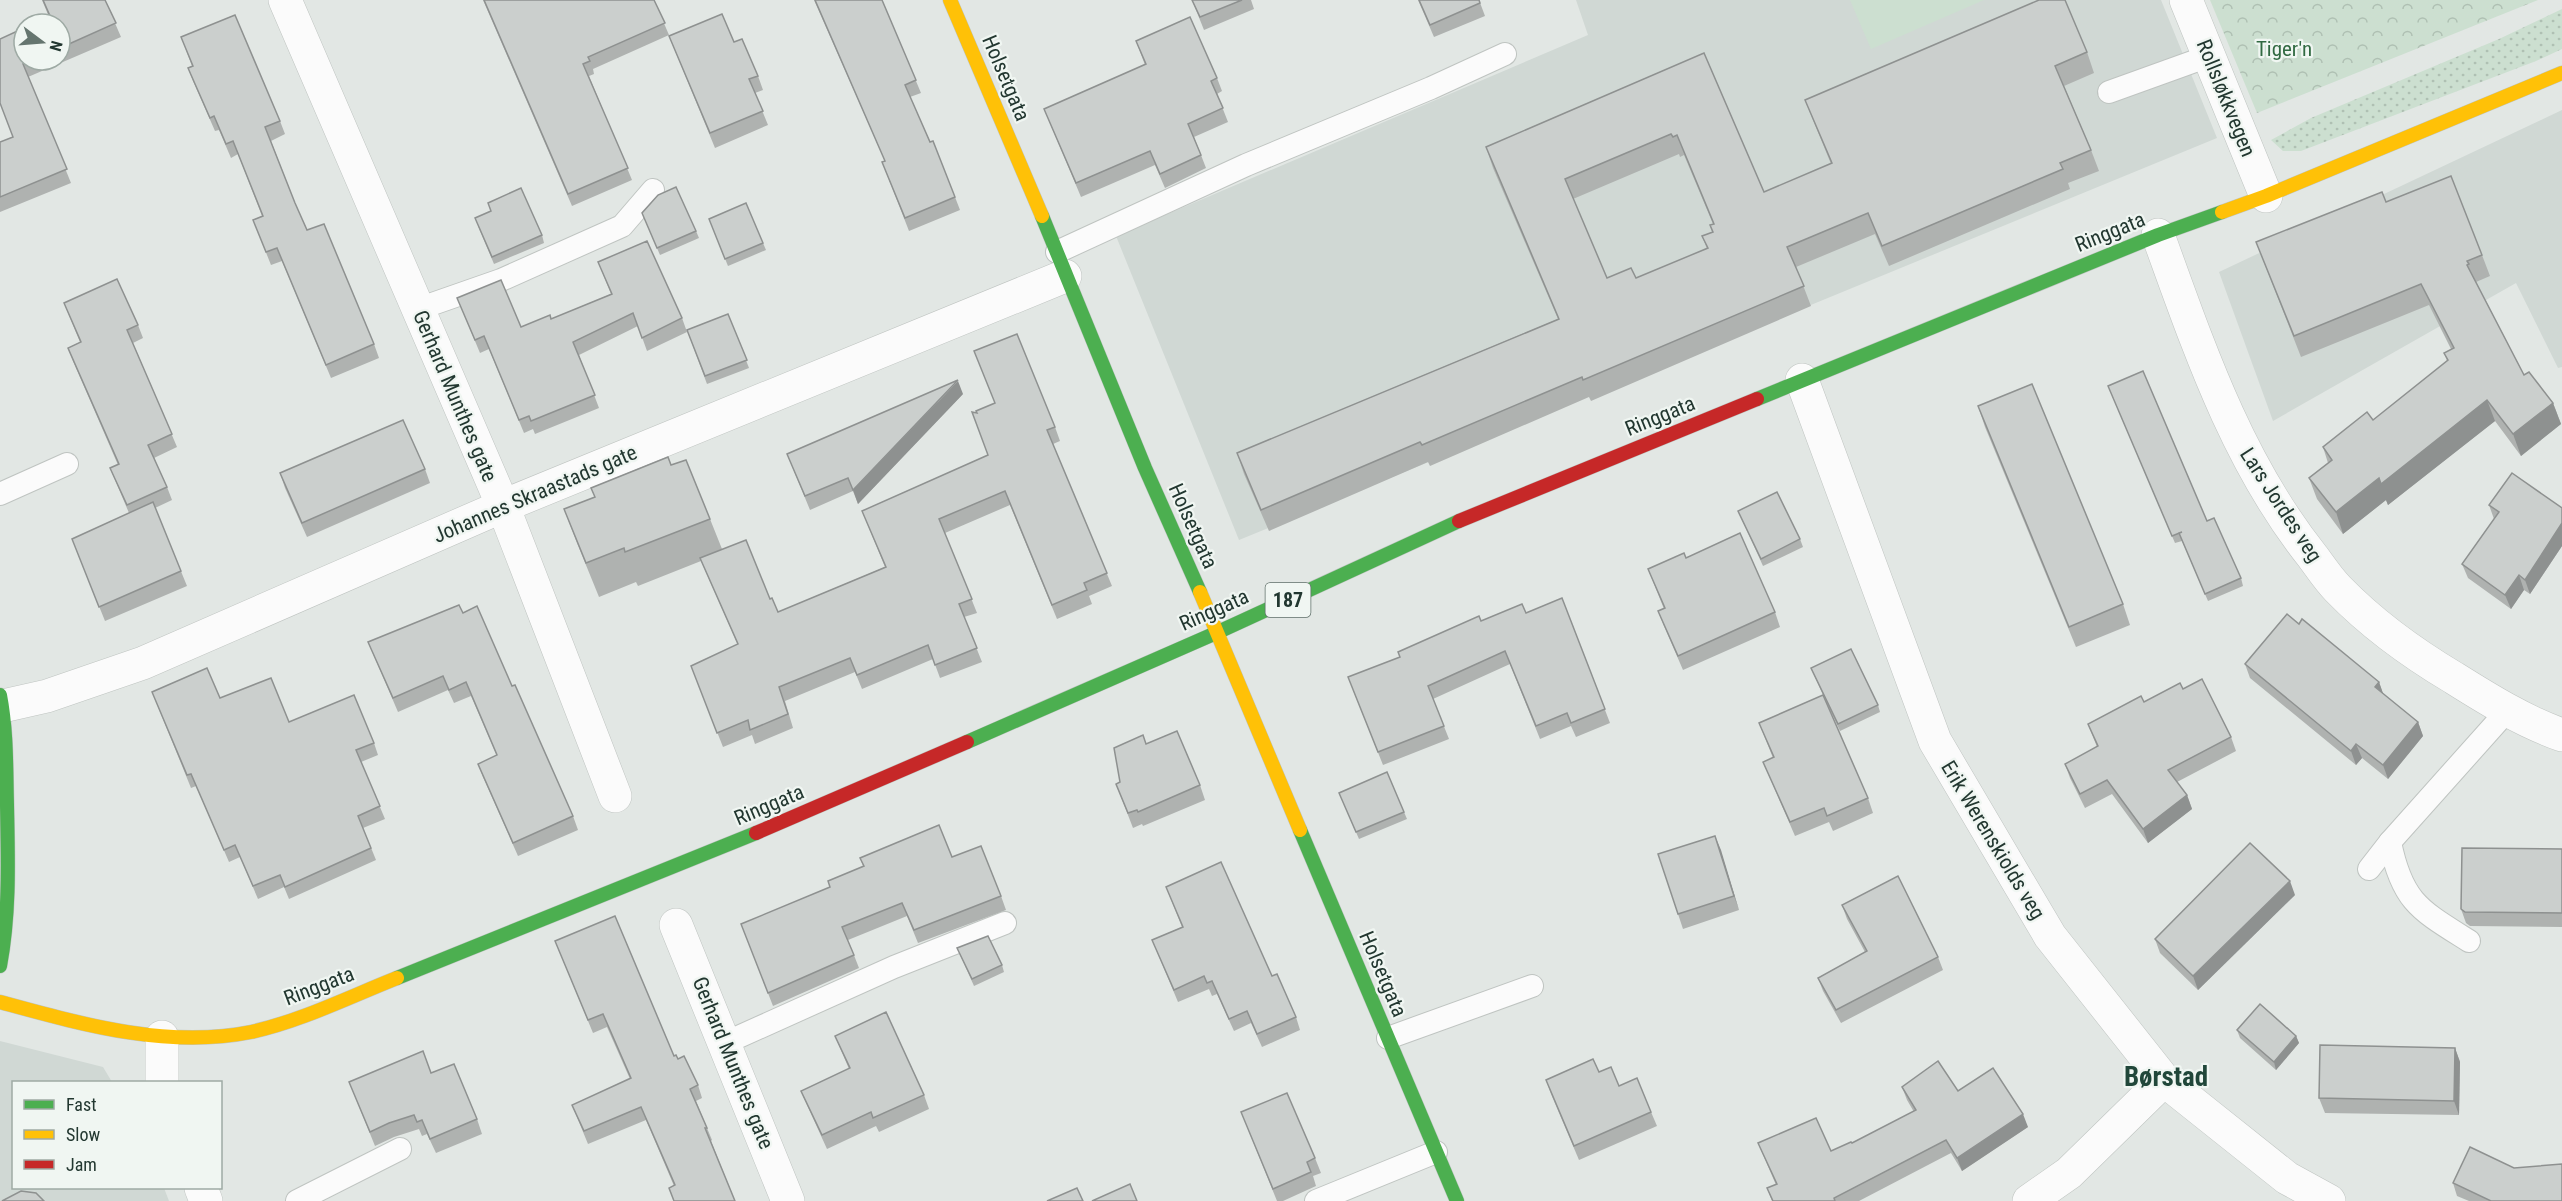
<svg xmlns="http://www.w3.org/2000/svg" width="2562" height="1201" font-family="'Roboto Condensed',sans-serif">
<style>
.built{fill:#d0d8d4}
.grass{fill:url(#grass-dots)}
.park{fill:url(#park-crowns)}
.pitch{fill:#ccdfd0}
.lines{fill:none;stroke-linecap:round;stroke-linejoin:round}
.lane-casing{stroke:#bfc4c1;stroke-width:24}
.street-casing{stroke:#bfc4c1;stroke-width:34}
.fast-casing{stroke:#bec5c1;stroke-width:15}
.slow-casing{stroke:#bec5c1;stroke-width:15}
.jam-casing{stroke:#bec5c1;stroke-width:15}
.lane{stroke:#fbfbfb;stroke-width:22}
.street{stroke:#fbfbfb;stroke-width:33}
.fast{stroke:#4caf50;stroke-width:14}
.slow{stroke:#ffc107;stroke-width:14}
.jam{stroke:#c62828;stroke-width:14}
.wall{fill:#afb2b0;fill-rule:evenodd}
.shaded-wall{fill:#8e9190}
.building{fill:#cbcfcd;stroke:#8e9190;stroke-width:1.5;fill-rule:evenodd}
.labels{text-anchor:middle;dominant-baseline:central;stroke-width:4.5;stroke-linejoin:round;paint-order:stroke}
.shield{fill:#f0f6f2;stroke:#60706a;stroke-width:1.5}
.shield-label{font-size:20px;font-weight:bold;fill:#223730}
.park-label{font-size:21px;fill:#316a42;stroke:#f0f6f2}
.street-label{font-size:21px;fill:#223730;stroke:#f0f6f2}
.district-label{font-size:27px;font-weight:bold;fill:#21473a;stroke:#f0f6f2}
</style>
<defs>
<pattern id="grass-dots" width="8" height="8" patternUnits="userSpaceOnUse" patternTransform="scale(1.5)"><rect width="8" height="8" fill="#ccdfd0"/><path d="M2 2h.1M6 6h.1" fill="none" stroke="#afc0b3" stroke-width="1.8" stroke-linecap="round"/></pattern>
<pattern id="park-crowns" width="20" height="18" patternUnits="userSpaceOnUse" patternTransform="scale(1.5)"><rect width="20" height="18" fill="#ccdfd0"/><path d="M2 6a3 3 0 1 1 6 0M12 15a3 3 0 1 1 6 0" fill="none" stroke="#afc0b3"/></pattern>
</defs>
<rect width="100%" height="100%" fill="#e2e7e4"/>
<g class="built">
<polygon points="1576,0 2161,0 2217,138 1239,540 1116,236 1588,35"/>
<polygon points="2562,110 2562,367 2558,368 2516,283 2273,421 2219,272"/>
<polygon points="0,1041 103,1067 112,1082 14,1082 14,1188 164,1188 169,1201 0,1201"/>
</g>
<polygon class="grass" points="2562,9 2562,49 2536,61 2301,151 2283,151 2271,140 2311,118 2499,39"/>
<polygon class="park" points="2210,0 2538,0 2257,113"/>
<polygon class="pitch" points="1850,0 1984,0 1871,49"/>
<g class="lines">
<defs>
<g id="lane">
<polyline points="2109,92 2209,56"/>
<polyline points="1057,252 1246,165 1431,88 1505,54"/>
<polyline points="418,309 501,280 622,226 653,190"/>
<polyline points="0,494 67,464"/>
<path d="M2390 842C2402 902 2420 910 2469 941"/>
<polyline points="2369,869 2390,842 2507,711"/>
<polyline points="1388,1038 1532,986"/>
<polyline points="725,1043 894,967 1005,923"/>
<polyline points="297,1201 400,1149"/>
<polyline points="1316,1201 1436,1152"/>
</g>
<g id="street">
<polyline points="285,0 503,506 615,796"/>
<polyline points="2186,0 2266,196"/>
<path d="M2158 235C2199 348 2237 462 2313 557 2321 568 2329 580 2338 589 2372 624 2412 653 2454 678 2489 700 2523 721 2562 735"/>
<polyline points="1802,380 1935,741 2050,936 2164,1080 2287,1178 2329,1201"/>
<polyline points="3,706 47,696 143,663 503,506 1065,276"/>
<polyline points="676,925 788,1201"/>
<polyline points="162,1037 162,1082"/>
<polyline points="201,1188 206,1201"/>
<polyline points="2029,1201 2069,1173 2164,1080"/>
</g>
<g id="fast">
<polyline points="1042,216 1145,468 1200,592"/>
<polyline points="1757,399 2158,235 2222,212"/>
<path d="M0 695C7 732 6 768 7 805 8 859 10 912 0 966"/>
<polyline points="967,742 1216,633 1459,521"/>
<polyline points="1300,830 1457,1201"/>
<polyline points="397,978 756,833"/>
</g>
<g id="slow">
<polyline points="950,0 1042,216"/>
<polyline points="2222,212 2266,196 2562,73"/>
<polyline points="1200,592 1300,830"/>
<path d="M0 1002C81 1024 167 1049 251 1032 301 1021 349 997 397 978"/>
</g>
<g id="jam">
<polyline points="1459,521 1757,399"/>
<polyline points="756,833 967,742"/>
</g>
</defs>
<use href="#lane" class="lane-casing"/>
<use href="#street" class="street-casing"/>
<use href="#fast" class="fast-casing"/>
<use href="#slow" class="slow-casing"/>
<use href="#jam" class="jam-casing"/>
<use href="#lane" class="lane"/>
<use href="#street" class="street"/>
<use href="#fast" class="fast"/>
<use href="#slow" class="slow"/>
<use href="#jam" class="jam"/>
</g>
<g class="wall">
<polygon points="42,0 105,0 121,37 28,77 71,183 0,212 0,142 13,137 24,60 60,60 60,24 49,17"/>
<polygon points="483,0 654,0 669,35 593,69 594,74 589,76 632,180 572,206"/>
<polygon points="814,0 882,0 921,93 910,97 955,197 960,210 909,231 882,162 885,161"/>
<polygon points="1192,0 1251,0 1254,9 1204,30"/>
<polygon points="1418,0 1479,0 1485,16 1434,37"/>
<polygon points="669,36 734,42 758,76 763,90 755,93 768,125 715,148"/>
<polygon points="181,37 280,121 285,134 271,141 295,203 307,230 374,344 379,358 331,378 282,261 271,265 253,220 262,216 238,154 231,158 219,130 215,131 193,81 188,68 192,66"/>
<polygon points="1136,41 1217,78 1222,91 1217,94 1228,122 1194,137 1206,168 1165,188 1155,165 1081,197 1044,109 1145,65"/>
<path d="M2087 52 2094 73 2064 86 2091 150 2099 171 2068 183 2070 189 1889 266 1875 234 1796 267 1811 306 1591 401 1589 397 1430 466 1428 462 1269 531 1244 474 1237 453 1558 319 1493 168 1486 147 1704 53 1764 192 1831 164 1813 120 1805 100ZM1679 154 1680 157 1684 155 1713 224 1710 225 1712 232 1702 236 1707 249 1636 278H1607L1573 199Z"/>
<polygon points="2386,202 2482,255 2490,276 2476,282 2524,375 2553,403 2561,424 2521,456 2495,421 2388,505 2386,500 2343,534 2317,499 2309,478 2328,463 2323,447 2373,420 2447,361 2444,353 2451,349 2429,305 2301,357 2256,242"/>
<polygon points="642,213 696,231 699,238 660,255"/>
<polygon points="709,219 763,243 766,250 728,266"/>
<polygon points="478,226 542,235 544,243 494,264"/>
<polygon points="598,262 682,318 687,332 647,351 638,326 579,355 599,408 535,434 533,429 524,433 489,349 480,353 457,298 521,327 551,319 611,294"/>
<polygon points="64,303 138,325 143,338 133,343 177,447 154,458 167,487 172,500 155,508 187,586 105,621 72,539 129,513 110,468 118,465 73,361 68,348 80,342"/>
<polygon points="728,314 749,368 707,384 687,330"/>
<polygon points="974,351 1055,427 1060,441 1053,444 1112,586 1089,596 1092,604 1057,619 1010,505 945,533 977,613 964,617 982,662 940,678 933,659 862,689 855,672 785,701 793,728 755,744 752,735 723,747 691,666 738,645 701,561 638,586 636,582 599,597 577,543 564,509 595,497 591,488 710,519 722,549 770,599 778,612 885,567 862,511 988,455 977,413 995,403"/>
<polygon points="2111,393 2207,521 2241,578 2243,586 2208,601 2182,541 2175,543"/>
<polygon points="963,394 858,504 853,491 810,510 787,454"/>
<polygon points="1978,406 2123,604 2130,625 2076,647 1985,427"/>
<polygon points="425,469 430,483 307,537 285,488 280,473"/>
<polygon points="2489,505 2562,508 2562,546 2530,594 2524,590 2511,609 2468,578 2462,564 2494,519"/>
<polygon points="1738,511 1800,539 1803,547 1763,566"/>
<polygon points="1686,558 1775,612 1780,627 1683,670 1664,626 1658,611 1664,609 1648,569"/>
<polygon points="1562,598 1610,723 1576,737 1571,726 1540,739 1510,664 1433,699 1449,739 1383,765 1353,690 1400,657 1481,621 1526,613"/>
<polygon points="463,613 512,686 573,816 578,830 518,856 483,777 478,764 497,756 471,696 454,703 448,690 398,712 368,642"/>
<polygon points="2299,624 2379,682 2383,694 2418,722 2423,736 2388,779 2362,758 2356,765 2250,678 2245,664"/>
<polygon points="1811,668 1878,705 1880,712 1840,731 1824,698 1868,798 1873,813 1833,831 1829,822 1795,836 1769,776 1763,762 1773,758 1759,723 1823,695"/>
<polygon points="152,692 220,698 289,722 374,743 378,755 361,762 385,819 363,828 376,860 289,899 284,887 258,899 240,857 229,862 196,786 191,788"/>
<polygon points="2144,702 2231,737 2236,751 2177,782 2187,795 2192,809 2148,843 2112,794 2085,808 2070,778 2065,764 2097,747 2088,724"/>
<polygon points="1147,744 1200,785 1205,800 1143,826 1142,824 1133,828 1116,784 1120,782"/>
<polygon points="1342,800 1404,812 1407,819 1359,839"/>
<polygon points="1715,836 1739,910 1683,929 1678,914"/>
<polygon points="2562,849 2562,927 2470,926 2466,923 2461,909"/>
<polygon points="952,857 1001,896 1006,910 918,943 907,916 848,940 859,968 773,1006 741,924 830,887 863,866 860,858"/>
<polygon points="1166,887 1272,976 1296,1017 1300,1030 1262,1047 1251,1023 1234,1031 1217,994 1212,996 1209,989 1178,1002 1152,940 1182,927"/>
<polygon points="2295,895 2198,990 2160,953 2155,939"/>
<polygon points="1842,905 1938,957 1943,970 1841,1023 1823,991 1818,978 1865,952 1847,919"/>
<polygon points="555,941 678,1059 698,1085 702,1098 696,1101 707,1128 712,1140 711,1141 735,1201 674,1201 669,1188 674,1186 646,1120 588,1144 572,1105 630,1079 607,1027 593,1033"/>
<polygon points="957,948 1002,965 1004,972 974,986"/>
<polygon points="2237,1030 2296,1036 2299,1043 2276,1070 2240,1038"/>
<polygon points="835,1036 924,1095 929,1109 879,1132 876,1126 827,1149 807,1105 801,1091 849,1069"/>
<polygon points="2455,1048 2460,1062 2459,1115 2325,1113 2319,1098"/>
<polygon points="1599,1072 1619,1086 1651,1112 1657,1126 1579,1160 1551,1094 1546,1080"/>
<polygon points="431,1073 477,1119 482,1134 436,1153 427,1134 422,1136 419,1129 394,1137 375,1146 349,1082"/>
<polygon points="1902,1087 1958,1091 2028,1127 1962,1171 1951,1153 1859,1201 1772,1201 1767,1188 1776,1185 1758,1143 1831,1151 1852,1143 1914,1112 1907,1100"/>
<polygon points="1241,1112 1315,1158 1321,1173 1313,1176 1316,1186 1283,1201 1277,1201"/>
<polygon points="2514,1168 2562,1201 2469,1201 2457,1196 2453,1183"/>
</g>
<g class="shaded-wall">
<polygon points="958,381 963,394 858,504 853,490"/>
<polygon points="2487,400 2495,421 2388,505 2386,500 2343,534 2336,512 2379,478"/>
<polygon points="2553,403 2561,424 2521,456 2513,434"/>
<polygon points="2562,523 2562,546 2530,594 2525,580"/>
<polygon points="2519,575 2524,590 2511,609 2505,595"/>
<polygon points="2379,682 2384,696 2375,687"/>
<polygon points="2418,722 2423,736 2388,779 2383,765"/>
<polygon points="2356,744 2362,758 2356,765 2351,751"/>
<polygon points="2187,795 2192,809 2148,843 2143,829"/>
<polygon points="1715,836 1721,850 1739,910 1734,896"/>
<polygon points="2290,881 2295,895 2198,990 2193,976"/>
<polygon points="2296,1036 2299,1043 2276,1070 2274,1062"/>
<polygon points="2455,1048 2460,1062 2459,1115 2454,1101"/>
<polygon points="2023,1114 2028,1127 1962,1171 1957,1158"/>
</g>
<g class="building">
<polygon points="43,0 105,0 116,23 60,48 60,24 33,24 50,16"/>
<polygon points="484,0 654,0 665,23 588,57 590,61 583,64 628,168 568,194"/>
<polygon points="815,0 882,0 916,80 905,85 930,142 933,141 955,197 905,218 882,162 885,161"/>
<polygon points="1192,0 1242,0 1200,17"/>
<polygon points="1419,0 1479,0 1480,3 1430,25"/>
<path d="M2039 0H2065L2087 52 2055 66 2091 150 2060 163 2063 169 1882 246 1868 213 1787 247 1804 286 1583 380 1582 377 1422 445 1420 442 1261 510 1237 453 1559 319 1486 147 1704 53 1764 192 1832 163 1805 100ZM1671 134 1673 137 1677 135 1714 224 1710 225 1713 232 1702 236 1708 248 1636 278 1631 268 1607 278 1565 179Z"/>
<polygon points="722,14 734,42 742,39 758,76 749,79 763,111 710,133 669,36"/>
<polygon points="235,15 280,121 265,127 295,203 307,230 324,224 374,344 326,365 277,248 266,252 253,220 263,216 233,141 226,144 214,116 210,118 188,68 193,66 181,37"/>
<polygon points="1190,17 1217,78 1211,81 1223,108 1188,124 1201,155 1160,174 1150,151 1076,183 1044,109 1146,64 1136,41"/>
<polygon points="24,28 24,60 32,60 23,64 67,169 0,197 0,142 13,137 0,103 0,39"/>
<polygon points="2451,176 2482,255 2467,261 2469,264 2467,265 2524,375 2529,372 2553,403 2513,434 2487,400 2381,484 2379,478 2336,512 2309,478 2332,460 2323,447 2367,412 2373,420 2448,360 2444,353 2454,348 2421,284 2294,336 2256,242 2382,192 2386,202"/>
<polygon points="676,187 696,231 657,248 642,213 658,195"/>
<polygon points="521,188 542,235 492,257 475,218 491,211 488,203"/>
<polygon points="746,203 763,243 725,259 709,219"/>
<polygon points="647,241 682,318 642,338 633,313 573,342 595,395 531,421 529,416 519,420 484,336 475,340 457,298 501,280 521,327 550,315 551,319 612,294 598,262"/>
<polygon points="117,279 138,325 127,330 172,434 148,445 167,487 127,505 110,468 119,464 68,348 81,342 64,303"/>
<polygon points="728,314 747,360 705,376 687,330"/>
<polygon points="1017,334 1055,427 1047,430 1107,573 1084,583 1087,590 1052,605 1005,491 939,519 972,599 959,604 977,648 935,665 928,645 857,675 850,658 779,687 788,714 750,730 748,720 717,733 691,666 738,644 700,558 746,540 770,599 772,598 778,612 886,567 862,511 988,455 972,412 977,413 976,411 995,403 974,351"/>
<polygon points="2143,371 2207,521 2214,518 2241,578 2205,594 2179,533 2182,532 2172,536 2108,386"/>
<polygon points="958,380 853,490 848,478 805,496 787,454"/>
<polygon points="2032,384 2123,604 2069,627 1978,406"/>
<polygon points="403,420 425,469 302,523 280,473"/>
<polygon points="668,457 671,465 686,460 710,519 625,552 624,548 586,563 564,509 595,497 591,488"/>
<polygon points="2512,473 2562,508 2562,523 2525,580 2519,575 2505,595 2462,564 2499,512 2489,505"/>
<polygon points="1777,492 1800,539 1761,559 1738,511"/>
<polygon points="153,502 181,571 99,607 72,539"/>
<polygon points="1740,533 1775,612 1678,656 1658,611 1665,608 1648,569 1684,553 1686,558"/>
<polygon points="1562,598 1605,709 1571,723 1567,713 1536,726 1505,651 1428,686 1444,726 1378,752 1348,677 1400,657 1398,652 1479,616 1481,621 1522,604 1526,613"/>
<polygon points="459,605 463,613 477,606 512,686 515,685 573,816 513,843 478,764 497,755 466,682 449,690 443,676 393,698 368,642"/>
<polygon points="2287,614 2299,624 2302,619 2379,682 2375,687 2418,722 2383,765 2356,744 2351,751 2245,664"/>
<polygon points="1851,649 1878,705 1838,724 1811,668"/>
<polygon points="207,668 220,698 271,678 289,722 354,695 374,743 356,750 380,806 358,816 371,848 285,887 280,875 253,886 235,845 224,850 191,774 187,775 152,692"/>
<polygon points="2202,679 2231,737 2168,770 2187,795 2143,829 2107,780 2080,794 2065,764 2098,746 2088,724 2141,696 2144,702 2180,683 2183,689"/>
<polygon points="1823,695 1868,798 1827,816 1824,808 1790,822 1763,762 1774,757 1759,723"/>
<polygon points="1177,731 1200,785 1138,812 1137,810 1128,813 1116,784 1120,782 1114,748 1143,735 1146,744"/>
<polygon points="1387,772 1404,812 1356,832 1339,793"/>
<polygon points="939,825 952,857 981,846 1001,896 914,930 902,903 842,927 854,955 768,993 741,924 830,887 828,881 864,866 860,858"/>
<polygon points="1715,836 1734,896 1678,914 1658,854"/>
<polygon points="2250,843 2290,881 2193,976 2155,939"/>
<polygon points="2462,848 2562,849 2562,913 2465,912 2461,909"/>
<polygon points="1221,862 1272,976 1277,974 1296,1017 1257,1034 1247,1011 1229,1019 1212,981 1207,983 1204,976 1174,990 1152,940 1183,927 1166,887"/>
<polygon points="1898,876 1938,957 1836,1010 1818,978 1867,951 1842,905"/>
<polygon points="615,916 674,1056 676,1055 678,1059 684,1056 698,1085 690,1089 707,1128 705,1128 735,1201 674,1201 669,1188 675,1185 641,1107 584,1131 572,1105 631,1078 603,1014 588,1020 555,941"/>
<polygon points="988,936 1002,965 972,979 957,948"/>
<polygon points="2260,1004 2296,1036 2274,1062 2237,1030"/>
<polygon points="886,1012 924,1095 873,1118 871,1112 822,1135 801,1091 850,1068 835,1036"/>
<polygon points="2320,1045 2455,1048 2454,1101 2319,1098"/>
<polygon points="423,1051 431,1073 454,1064 477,1119 430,1139 422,1120 417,1122 414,1115 389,1123 370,1132 349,1082"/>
<polygon points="1593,1059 1599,1072 1611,1067 1619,1086 1637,1078 1651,1112 1574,1146 1546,1080"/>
<polygon points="1938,1061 1958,1091 1993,1068 2023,1114 1957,1158 1946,1140 1834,1198 1835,1201 1773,1201 1767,1188 1777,1184 1758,1143 1816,1118 1831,1151 1851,1142 1852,1143 1916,1110 1902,1087"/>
<polygon points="1287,1093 1315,1158 1307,1162 1311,1172 1273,1189 1241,1112"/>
<polygon points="2470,1147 2514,1168 2562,1164 2562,1201 2491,1201 2453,1183"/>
<polygon points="1130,1184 1137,1201 1092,1201"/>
<polygon points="1077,1188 1083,1201 1047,1201"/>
<polygon points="21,1191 36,1193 44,1201 2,1201"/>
</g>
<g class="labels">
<rect class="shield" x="1265.5" y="583" width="45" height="34" rx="4.5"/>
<g class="shield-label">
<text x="1288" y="600">187</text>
</g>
<g class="park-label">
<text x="2284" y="49">Tiger'n</text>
</g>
<g class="street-label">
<text transform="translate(1006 78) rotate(67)">Holsetgata</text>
<text transform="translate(2226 98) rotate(68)">Rollsløkkvegen</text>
<text transform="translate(2110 232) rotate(-22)">Ringgata</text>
<text transform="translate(455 396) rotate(67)">Gerhard Munthes gate</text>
<text transform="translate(1660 416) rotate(-22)">Ringgata</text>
<text transform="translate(535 494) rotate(-23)">Johannes Skraastads gate</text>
<text transform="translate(2281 505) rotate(57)">Lars Jordes veg</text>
<text transform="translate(1193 526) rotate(66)">Holsetgata</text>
<text transform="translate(1214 610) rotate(-24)">Ringgata</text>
<text transform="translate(769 805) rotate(-23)">Ringgata</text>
<text transform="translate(1993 840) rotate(59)">Erik Werenskiolds veg</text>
<text transform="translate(1383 974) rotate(67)">Holsetgata</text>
<text transform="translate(319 986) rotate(-21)">Ringgata</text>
<text transform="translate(733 1063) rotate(68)">Gerhard Munthes gate</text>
</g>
<g class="district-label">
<text x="2166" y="1077">Børstad</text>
</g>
</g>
<rect x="12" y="1081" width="210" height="108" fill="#f0f6f2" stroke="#9eaaa4" stroke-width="1.5"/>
<rect x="24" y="1100" width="30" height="9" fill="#4caf50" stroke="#9eaaa4" stroke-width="1.5"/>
<text x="66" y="1111" font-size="18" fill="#223730">Fast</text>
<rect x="24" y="1130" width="30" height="9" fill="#ffc107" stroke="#9eaaa4" stroke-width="1.5"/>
<text x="66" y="1141" font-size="18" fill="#223730">Slow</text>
<rect x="24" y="1160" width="30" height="9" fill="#c62828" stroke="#9eaaa4" stroke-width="1.5"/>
<text x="66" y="1171" font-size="18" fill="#223730">Jam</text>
<g transform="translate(42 42) rotate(106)"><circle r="28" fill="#f0f6f2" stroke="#9eaaa4" stroke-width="1.5"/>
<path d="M0-4.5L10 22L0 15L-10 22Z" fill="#65756f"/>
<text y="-9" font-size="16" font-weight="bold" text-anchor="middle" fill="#223730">N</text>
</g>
</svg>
